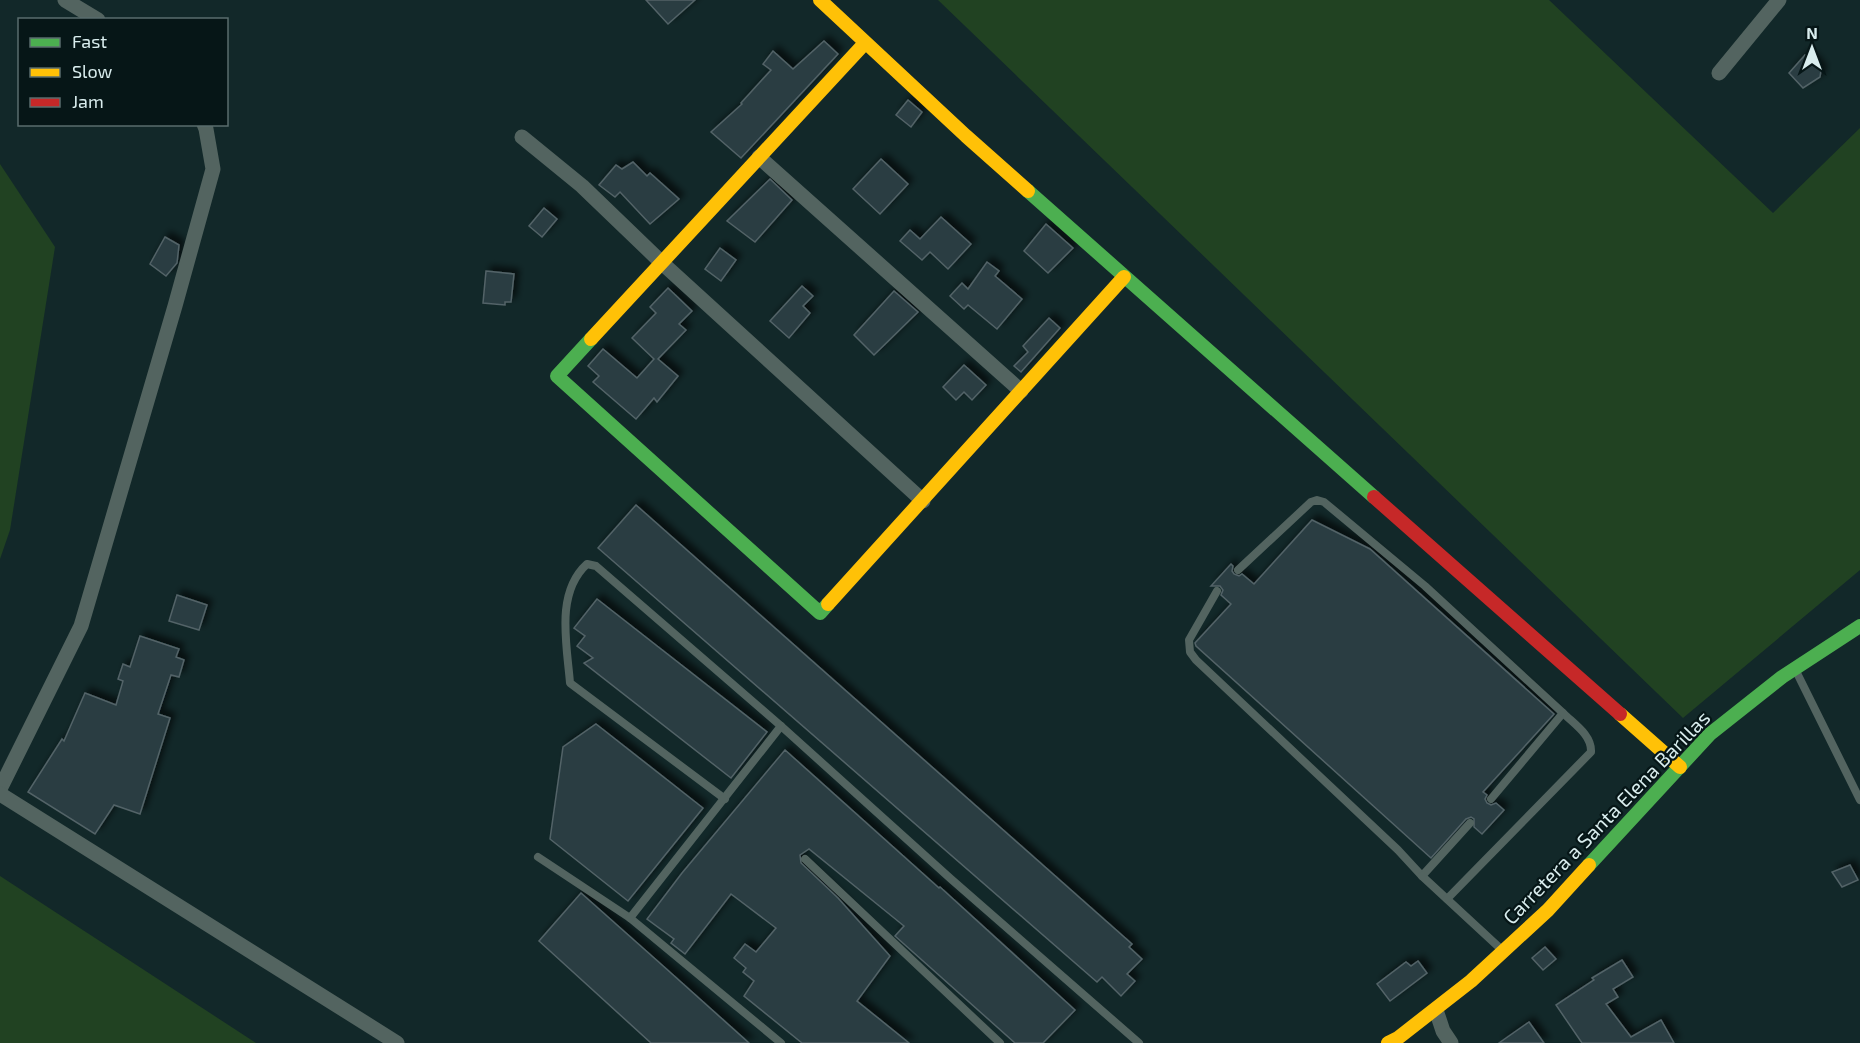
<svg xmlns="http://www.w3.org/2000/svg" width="1860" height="1043" font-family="'Exo 2',sans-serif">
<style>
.green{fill:#214222}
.building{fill:#293d43;stroke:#536367;stroke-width:1.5;filter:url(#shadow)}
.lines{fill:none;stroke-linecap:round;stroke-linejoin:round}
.lane{stroke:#536460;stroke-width:8}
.street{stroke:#536460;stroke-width:15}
.fast{stroke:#4caf50;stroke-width:14}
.slow{stroke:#ffc107;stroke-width:14}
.jam{stroke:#c62828;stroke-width:14}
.labels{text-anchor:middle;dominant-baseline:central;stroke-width:4.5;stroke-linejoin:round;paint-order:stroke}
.street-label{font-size:20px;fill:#d9edee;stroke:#061617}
</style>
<defs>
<filter id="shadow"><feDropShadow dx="5" dy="-5" stdDeviation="3" flood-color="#0009"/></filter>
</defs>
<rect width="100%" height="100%" fill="#122829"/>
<g class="green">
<polygon points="938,0 1549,0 1773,213 1860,128 1860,570 1683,718"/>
<polygon points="0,164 55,247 10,530 0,559"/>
<polygon points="0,876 256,1043 0,1043"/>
</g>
<g class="building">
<polygon points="646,0 695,0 668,24"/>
<polygon points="824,41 838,54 741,158 711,132 742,104 741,103 771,70 763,64 773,51 793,69"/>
<polygon points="1805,55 1813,60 1821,70 1820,77 1803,88 1789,73"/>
<polygon points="908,100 922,112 911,127 896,115"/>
<polygon points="881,159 908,184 880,214 853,189"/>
<polygon points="633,162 647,176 650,173 679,199 650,224 620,192 615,197 599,185 616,165 622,169"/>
<polygon points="770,179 792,200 755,242 727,221"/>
<polygon points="544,208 557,219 542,237 529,226"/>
<polygon points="941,217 971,244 948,269 930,252 922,260 900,241 910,230 920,239"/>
<polygon points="1046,224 1073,248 1048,273 1024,251"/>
<polygon points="165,237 179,245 177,263 166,276 150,264"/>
<polygon points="720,248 736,260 721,281 705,269"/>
<polygon points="987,262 999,271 995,276 1022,299 997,329 968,305 964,309 950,296 962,283 968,289"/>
<polygon points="486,271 514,274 511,302 505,302 505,305 483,303"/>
<polygon points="802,286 813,296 803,306 810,313 789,338 770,321"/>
<polygon points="668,288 692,311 679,324 686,330 658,359 678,376 657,402 654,398 636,419 593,382 599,376 588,366 603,349 637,378 654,359 632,338 656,313 650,307"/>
<polygon points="894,291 918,312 874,355 854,335"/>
<polygon points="1049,318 1060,328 1021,372 1014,366 1028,352 1023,346"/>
<polygon points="964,365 986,385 972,400 964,392 956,400 943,387"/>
<polygon points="636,505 1132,944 1129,947 1142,959 1127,974 1135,981 1121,996 1102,977 1097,982 598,548"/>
<polygon points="1312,520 1370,549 1554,714 1483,792 1487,795 1485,799 1487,803 1491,805 1496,803 1504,810 1482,834 1474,827 1474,819 1471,817 1466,819 1431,858 1196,646 1195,643 1231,604 1221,595 1223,590 1220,586 1211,586 1231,564 1233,566 1232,571 1234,574 1239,576 1242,574 1254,584"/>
<polygon points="177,595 207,605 199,630 169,621"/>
<polygon points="597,599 767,732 731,778 584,663 593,658 577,646 585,636 574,628"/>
<polygon points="140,636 179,649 176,657 184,660 179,677 171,675 158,714 170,718 140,814 114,805 95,834 28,792 62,739 64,741 85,693 116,705 123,681 118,679 123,664 130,667"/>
<polygon points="596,724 703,808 628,901 550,839 563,747"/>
<polygon points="785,750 939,888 940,887 1075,1010 1043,1043 1015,1043 895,936 904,926 809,849 800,855 801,863 838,898 890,956 857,1001 909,1043 802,1043 744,996 754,981 743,972 746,968 734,958 745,944 756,952 776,928 731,894 685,954 671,943 674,939 647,919 682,873"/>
<polygon points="1850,865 1858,880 1842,887 1832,872"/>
<polygon points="581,893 662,965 749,1043 651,1043 539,941"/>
<polygon points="1545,947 1556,959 1543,970 1532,958"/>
<polygon points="1622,960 1633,977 1613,989 1618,997 1606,1004 1631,1037 1661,1020 1674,1043 1582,1043 1556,1005 1594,980 1592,978"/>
<polygon points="1418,961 1427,973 1390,1001 1377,984 1406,962 1411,966"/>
<polygon points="1529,1022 1544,1043 1499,1043"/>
</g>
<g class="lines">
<g class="lane">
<polyline points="1238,570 1311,502 1317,500 1324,502 1425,586 1563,713 1491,799"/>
<polyline points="1217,591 1189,640 1190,652 1196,660 1398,850 1422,876 1470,823"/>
<polyline points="1795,669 1860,800"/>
<path d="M725 799 570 683C567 645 555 593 587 564L596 566 781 726 951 879 1139 1043"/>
<polyline points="538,857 630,918 781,1043"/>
<polyline points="805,859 1000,1043"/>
<polyline points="1422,876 1502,950"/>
<path d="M1447 899 1591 752C1592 735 1574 724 1563 713"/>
<polyline points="630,918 781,726"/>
</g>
<g class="street">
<polyline points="65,0 98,20"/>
<polyline points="1719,73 1779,0"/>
<polyline points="522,137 582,186 661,262 923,501"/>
<polyline points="759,157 1021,391"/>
<polyline points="0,789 81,626 175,306 213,169 206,129 204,124"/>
<polyline points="0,794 397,1043"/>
<polyline points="1436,1010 1443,1031 1451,1043"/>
</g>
<g class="fast">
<polyline points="1028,191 1374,497"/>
<polyline points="591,339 557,376 820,613 828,604"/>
<polyline points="1589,865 1710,734 1782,677 1860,626"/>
</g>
<g class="slow">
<polyline points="820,0 966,136 1028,191"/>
<polyline points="591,339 865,43"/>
<polyline points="828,604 1124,277"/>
<polyline points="1620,714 1680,767"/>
<polyline points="1388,1043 1398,1038 1471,981 1548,910 1589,865"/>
</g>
<polyline class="jam" points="1374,497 1620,714"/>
</g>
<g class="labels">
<g class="street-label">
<text transform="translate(1606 817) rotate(-46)">Carretera a Santa Elena Barillas</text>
</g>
</g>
<rect x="18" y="18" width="210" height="108" fill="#061617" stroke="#5a6c6d" stroke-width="1.5"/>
<rect x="30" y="38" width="30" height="9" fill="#4caf50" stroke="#5a6c6d" stroke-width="1.5"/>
<text x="72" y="48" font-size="18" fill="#d9edee">Fast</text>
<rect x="30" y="68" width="30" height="9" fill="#ffc107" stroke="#5a6c6d" stroke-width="1.5"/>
<text x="72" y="78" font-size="18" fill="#d9edee">Slow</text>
<rect x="30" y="98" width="30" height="9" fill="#c62828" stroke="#5a6c6d" stroke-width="1.5"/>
<text x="72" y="108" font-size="18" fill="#d9edee">Jam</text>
<g transform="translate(1812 48)" stroke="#061617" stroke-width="4.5" paint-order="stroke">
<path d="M0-4.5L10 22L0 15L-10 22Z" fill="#d9edee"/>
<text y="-9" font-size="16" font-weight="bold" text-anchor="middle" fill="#d9edee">N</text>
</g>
</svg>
